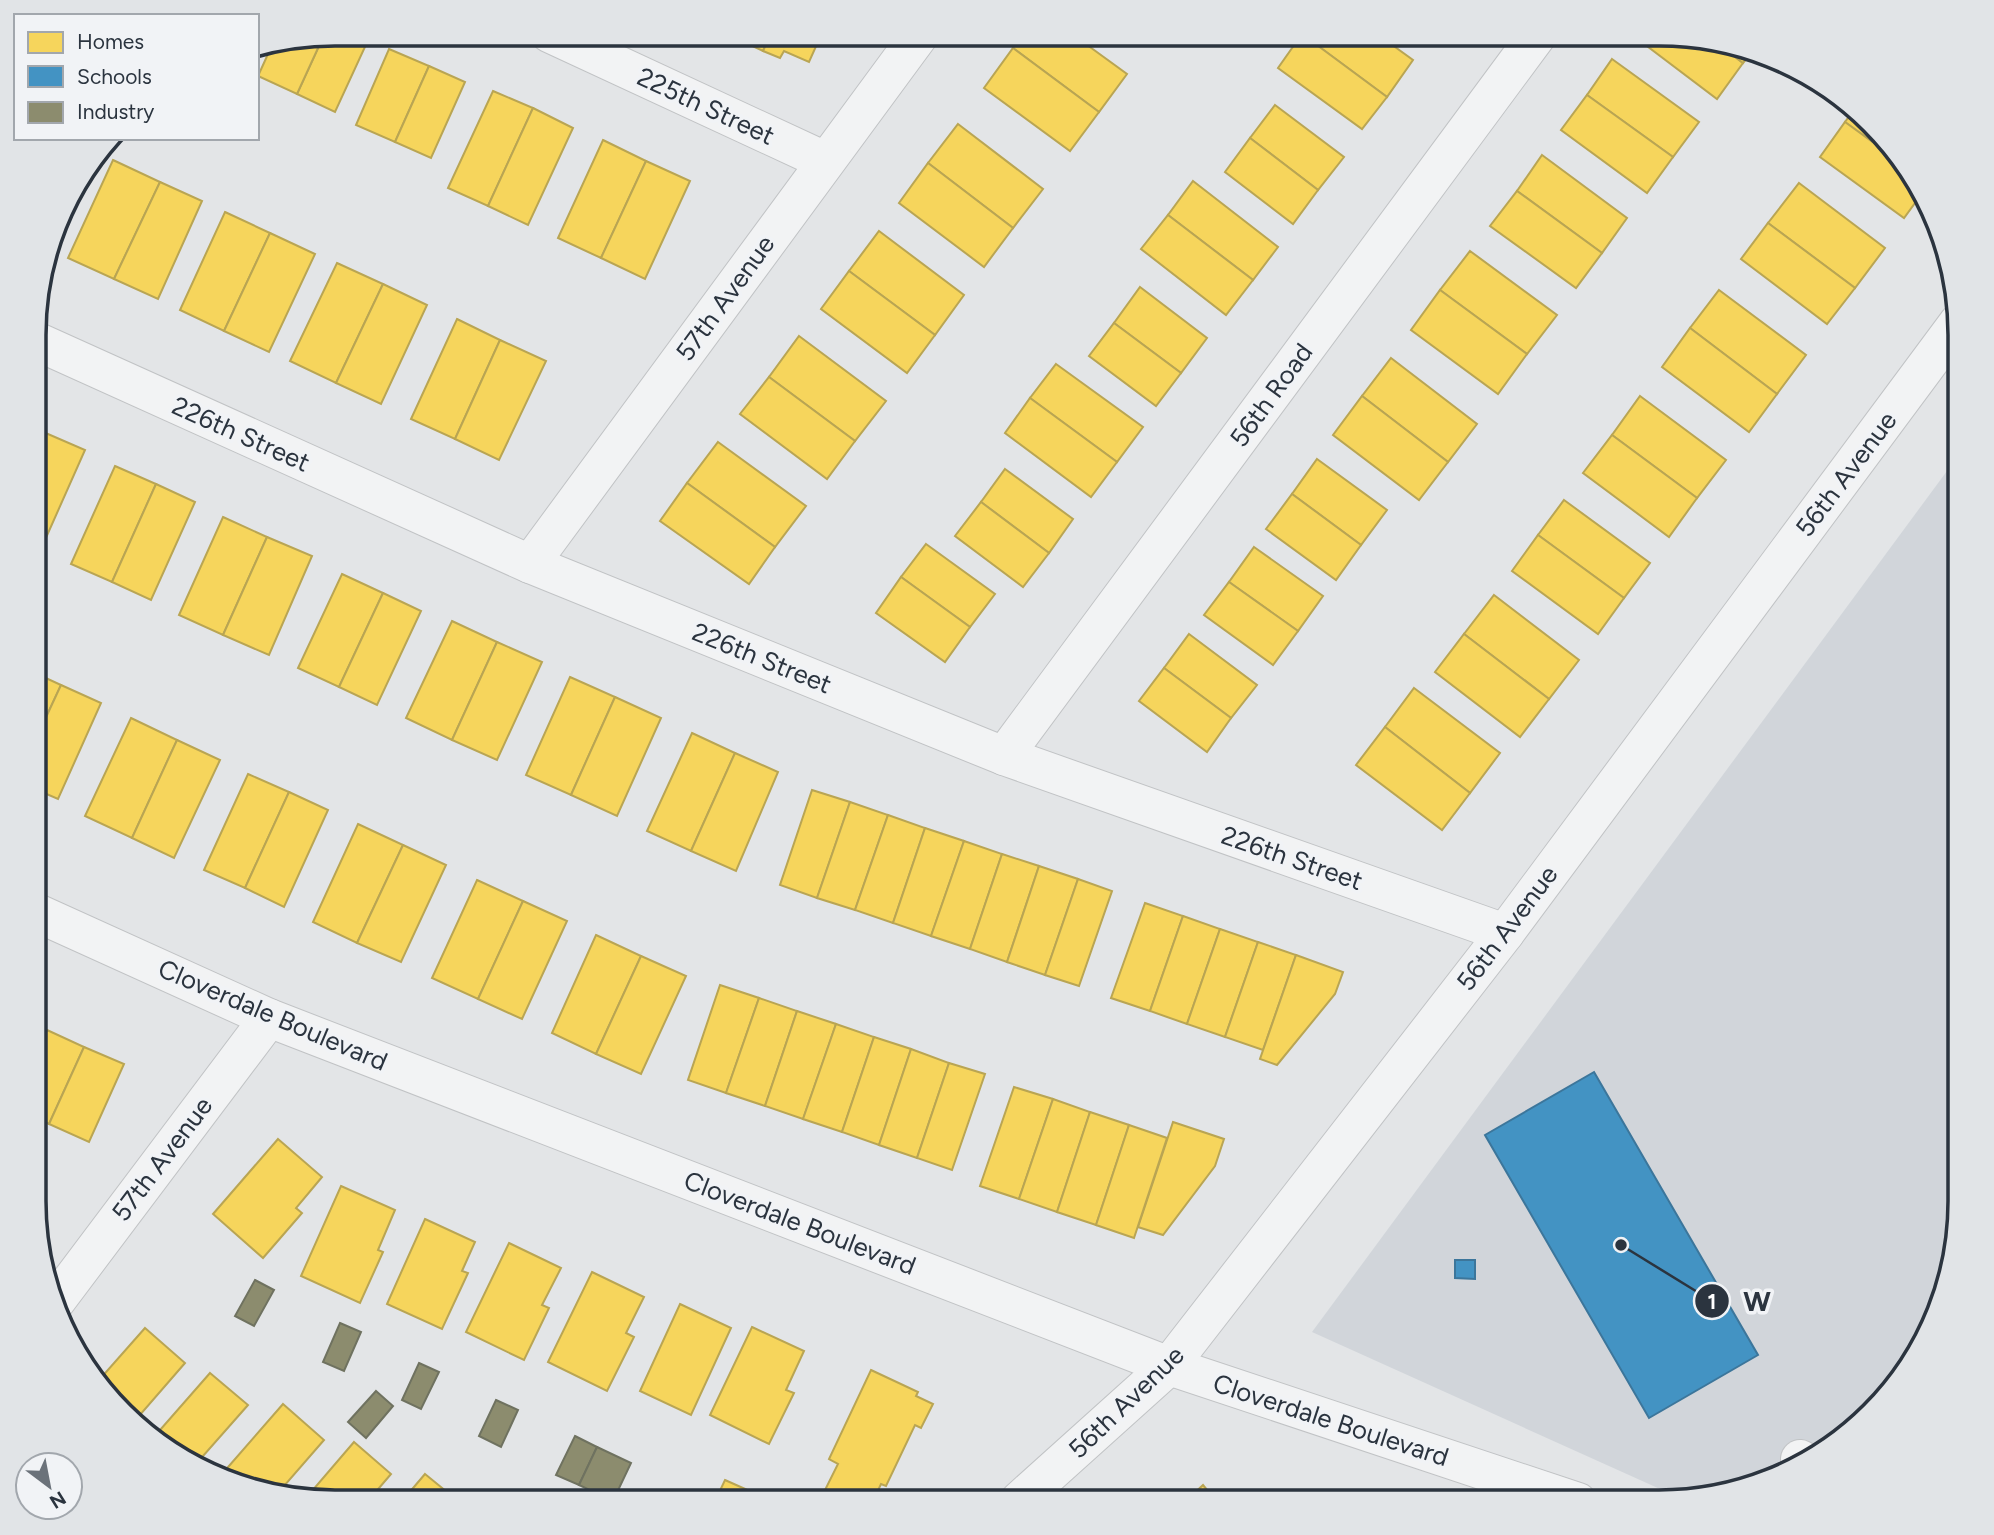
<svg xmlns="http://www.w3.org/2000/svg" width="1994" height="1535" font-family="Figtree,sans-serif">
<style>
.built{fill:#d1d5da}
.homes{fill:#f6d55c;stroke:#b9a553;stroke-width:2}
.schools{fill:#4393c3;stroke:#3c769b;stroke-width:2}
.industry{fill:#8c8c6e;stroke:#6f7260;stroke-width:2}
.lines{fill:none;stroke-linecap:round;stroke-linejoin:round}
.minor-casing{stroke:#c1c3c5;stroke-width:40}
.minor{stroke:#f2f3f4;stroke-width:38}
.labels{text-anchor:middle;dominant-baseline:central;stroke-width:7;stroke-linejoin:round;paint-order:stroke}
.street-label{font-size:26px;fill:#2b343f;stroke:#f1f3f6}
.rim{fill:none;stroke:#2b343f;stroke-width:3.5}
.leader{fill:none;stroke:#2b343f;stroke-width:2.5}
.callout-dot{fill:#2b343f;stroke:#f1f3f6;stroke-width:2.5}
.mark-label{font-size:21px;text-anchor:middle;font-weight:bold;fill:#fff}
.callout-label{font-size:28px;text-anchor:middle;font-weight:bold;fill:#2b343f;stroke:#f1f3f6;stroke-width:7;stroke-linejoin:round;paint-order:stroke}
</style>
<rect width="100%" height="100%" fill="#e3e5e7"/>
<polygon class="built" points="1961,452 1960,1221 1938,1316 1886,1399 1775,1479 1680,1498 1312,1332"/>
<g class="homes">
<polygon points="334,33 364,33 370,36 335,112 297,94 324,35"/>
<polygon points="751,33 771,33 763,51 748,44 753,34"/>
<polygon points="771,33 822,33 809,62 784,51 780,58 763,51"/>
<polygon points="1024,34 1072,34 1127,74 1099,112 1013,48"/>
<polygon points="1302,34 1377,34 1413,60 1387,97"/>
<polygon points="1302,34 1387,97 1362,129 1278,68"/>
<polygon points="1631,34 1679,34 1716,42 1743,63 1717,99"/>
<polygon points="324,35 297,94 258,76 273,43"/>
<polygon points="1716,42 1753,51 1743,63"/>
<polygon points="1013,48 1099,112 1070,151 984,88"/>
<polygon points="389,49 429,66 395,142 356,125"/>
<polygon points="1612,59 1699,122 1673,157 1587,95"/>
<polygon points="429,66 465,82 431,158 395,142"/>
<polygon points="493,91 533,108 488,206 448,188"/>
<polygon points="1587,95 1673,157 1647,193 1561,130"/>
<polygon points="1275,105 1344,157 1318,190 1250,138"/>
<polygon points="1856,107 1858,108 1900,162 1845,122"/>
<polygon points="533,108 573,128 528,225 488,206"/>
<polygon points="1845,122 1900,162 1923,192 1904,218 1820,157"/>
<polygon points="958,124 1043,189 1013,228 928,163"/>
<polygon points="1250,138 1318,190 1293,224 1225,172"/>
<polygon points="603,140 646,161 601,258 558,238"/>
<polygon points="1542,155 1627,218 1602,253 1517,191"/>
<polygon points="113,160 160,182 114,279 68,258"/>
<polygon points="646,161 690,181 645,279 601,258"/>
<polygon points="928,163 1013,228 984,267 899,203"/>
<polygon points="1193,181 1278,247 1253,280 1168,215"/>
<polygon points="160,182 202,201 158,299 114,279"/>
<polygon points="1799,183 1885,248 1855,288 1768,223"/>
<polygon points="1517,191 1602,253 1576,288 1490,226"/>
<polygon points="225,212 270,233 224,331 180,310"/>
<polygon points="1168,215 1253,280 1226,315 1141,249"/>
<polygon points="1768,223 1855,288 1827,324 1741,259"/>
<polygon points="879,231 964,295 935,335 849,271"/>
<polygon points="270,233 315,254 269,352 224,331"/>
<polygon points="1470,251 1557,315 1527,354 1440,290"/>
<polygon points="337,263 383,284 336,383 290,361"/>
<polygon points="849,271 935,335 907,373 821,309"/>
<polygon points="383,284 427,305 381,404 336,383"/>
<polygon points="1140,287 1207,338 1181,373 1114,323"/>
<polygon points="1440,290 1527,354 1498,394 1411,330"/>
<polygon points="1719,290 1806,355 1777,394 1690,328"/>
<polygon points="457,319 500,340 455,439 411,419"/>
<polygon points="1114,323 1181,373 1156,406 1089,356"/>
<polygon points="1690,328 1777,394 1749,432 1662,367"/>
<polygon points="799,336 886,401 855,441 769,377"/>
<polygon points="500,340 546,361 499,460 455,439"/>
<polygon points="1391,358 1477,424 1448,462 1362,396"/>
<polygon points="1056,364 1143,427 1117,462 1030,398"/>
<polygon points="769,377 855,441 827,479 740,414"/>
<polygon points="1362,396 1448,462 1419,500 1333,435"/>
<polygon points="1640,396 1726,460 1697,498 1612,435"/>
<polygon points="1030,398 1117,462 1091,497 1005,433"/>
<polygon points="41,431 85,450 41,549 35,547 36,444"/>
<polygon points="1612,435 1697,498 1669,537 1583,473"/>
<polygon points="718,442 806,506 775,547 687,483"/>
<polygon points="1317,459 1387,510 1361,545 1292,494"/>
<polygon points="115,466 156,484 112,582 71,564"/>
<polygon points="1005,469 1073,519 1049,553 981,502"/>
<polygon points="687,483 775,547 749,584 660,521"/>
<polygon points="156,484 195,502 151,600 112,582"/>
<polygon points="1292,494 1361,545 1336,580 1266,529"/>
<polygon points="1564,500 1650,563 1624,598 1538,535"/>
<polygon points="981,502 1049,553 1023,587 955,536"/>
<polygon points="223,517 267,537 223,635 179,615"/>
<polygon points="1538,535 1624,598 1598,634 1512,571"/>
<polygon points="267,537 312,556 269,655 223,635"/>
<polygon points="926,544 995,594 970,627 901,577"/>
<polygon points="1254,547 1323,596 1298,631 1229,582"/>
<polygon points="342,574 383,593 339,687 298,668"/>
<polygon points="901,577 970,627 945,662 876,613"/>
<polygon points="1229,582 1298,631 1273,665 1204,615"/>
<polygon points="383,593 421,611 377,705 339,687"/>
<polygon points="1494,595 1579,660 1549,699 1464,634"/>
<polygon points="452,621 497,642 452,740 406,718"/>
<polygon points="1189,634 1257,685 1231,718 1164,668"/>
<polygon points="1464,634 1549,699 1520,737 1435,672"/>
<polygon points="497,642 542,662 497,760 452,740"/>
<polygon points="1164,668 1231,718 1207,752 1139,701"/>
<polygon points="35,673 61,685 35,741"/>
<polygon points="570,677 615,697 571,795 526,775"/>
<polygon points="61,685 101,703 58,799 35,789 35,741"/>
<polygon points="1414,688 1500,753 1470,793 1385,727"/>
<polygon points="615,697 661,718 617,816 571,795"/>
<polygon points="131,718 177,740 132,838 85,816"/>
<polygon points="1385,727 1470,793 1442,830 1356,765"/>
<polygon points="692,733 735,753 691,851 647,831"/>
<polygon points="177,740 220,760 174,858 132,838"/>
<polygon points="735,753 778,772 736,871 691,851"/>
<polygon points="248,774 289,792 245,888 204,870"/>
<polygon points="812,790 850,802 817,898 780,885"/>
<polygon points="289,792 328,810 284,907 245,888"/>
<polygon points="850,802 888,815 855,910 817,898"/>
<polygon points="888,815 925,828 893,923 855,910"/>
<polygon points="358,824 403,845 357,943 313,922"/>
<polygon points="925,828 964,841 931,936 893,923"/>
<polygon points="964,841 1002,854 970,949 931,936"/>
<polygon points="403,845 446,865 401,962 357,943"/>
<polygon points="1002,854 1039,866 1007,962 970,949"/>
<polygon points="1039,866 1078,879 1045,975 1007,962"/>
<polygon points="1078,879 1112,891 1079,986 1045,975"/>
<polygon points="477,880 523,901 478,999 432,978"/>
<polygon points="523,901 567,921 522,1019 478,999"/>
<polygon points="1145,903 1183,916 1150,1011 1111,998"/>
<polygon points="1183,916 1220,929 1187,1024 1150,1011"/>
<polygon points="1220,929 1258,942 1225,1037 1187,1024"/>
<polygon points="596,935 641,956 596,1054 552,1033"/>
<polygon points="1258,942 1296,955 1263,1050 1225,1037"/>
<polygon points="1296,955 1343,972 1335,994 1277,1065 1260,1059"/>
<polygon points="641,956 686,976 641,1074 596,1054"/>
<polygon points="720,985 759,998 726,1093 688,1080"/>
<polygon points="759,998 797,1011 765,1106 726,1093"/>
<polygon points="797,1011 836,1024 803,1119 765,1106"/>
<polygon points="836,1024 874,1037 842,1132 803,1119"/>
<polygon points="47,1030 84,1047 49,1124 34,1117 34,1059"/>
<polygon points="874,1037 911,1049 879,1145 842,1132"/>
<polygon points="84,1047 124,1064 89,1142 49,1124"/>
<polygon points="911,1049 949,1063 917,1158 879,1145"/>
<polygon points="949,1063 985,1074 952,1170 917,1158"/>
<polygon points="1014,1087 1053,1099 1019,1199 980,1186"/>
<polygon points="1053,1099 1090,1112 1057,1212 1019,1199"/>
<polygon points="1090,1112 1129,1125 1096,1225 1057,1212"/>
<polygon points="1173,1122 1224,1139 1215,1166 1163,1235 1138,1227"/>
<polygon points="1129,1125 1167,1138 1134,1238 1096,1225"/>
<polygon points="278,1139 322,1177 296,1208 302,1213 263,1258 213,1214"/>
<polygon points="341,1186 395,1210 378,1250 383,1252 360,1303 301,1276"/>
<polygon points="425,1219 475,1242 462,1271 468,1273 442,1329 387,1304"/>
<polygon points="509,1243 561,1268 542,1305 549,1308 524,1360 466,1332"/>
<polygon points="592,1272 644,1297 626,1333 634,1337 607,1391 548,1362"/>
<polygon points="680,1304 731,1328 691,1415 640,1391"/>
<polygon points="752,1327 804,1351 786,1390 794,1393 769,1444 710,1415"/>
<polygon points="145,1328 185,1363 133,1423 99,1380"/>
<polygon points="871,1370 918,1392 916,1396 933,1404 921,1428 915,1425 886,1486 881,1484 873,1501 838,1501 823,1494 838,1464 829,1459"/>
<polygon points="210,1373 248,1405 196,1464 153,1438"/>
<polygon points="283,1404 324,1440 278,1493 231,1482 222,1474"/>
<polygon points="354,1442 391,1474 368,1501 315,1501 305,1499"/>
<polygon points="425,1474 458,1501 402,1501"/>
<polygon points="725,1480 772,1501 715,1501"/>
<polygon points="1203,1485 1217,1502 1185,1502 1188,1499"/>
</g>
<g class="schools">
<polygon points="1594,1072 1758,1355 1649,1418 1485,1135"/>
<polygon points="1455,1260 1475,1260 1475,1279 1455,1278"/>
</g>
<g class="industry">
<polygon points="255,1280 274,1290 254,1326 235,1316"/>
<polygon points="340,1323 361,1332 344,1371 323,1362"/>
<polygon points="419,1363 439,1372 421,1409 402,1400"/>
<polygon points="376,1391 393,1406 366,1438 348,1422"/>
<polygon points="496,1400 518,1410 501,1447 479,1436"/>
<polygon points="575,1436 597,1447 579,1485 556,1475"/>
<polygon points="597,1447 631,1463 613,1501 579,1485"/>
</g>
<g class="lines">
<defs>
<g id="minor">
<polyline points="549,33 825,161"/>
<polyline points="36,341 530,564 1004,756 1505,933"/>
<polyline points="530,564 920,34"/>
<polyline points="1004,756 1538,34"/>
<polyline points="35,912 269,1018 1169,1366 1578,1502"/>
<polyline points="56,1301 269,1018"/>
<polyline points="1800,1459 1802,1460"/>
<polyline points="1019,1501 1169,1366 1505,933 1958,323"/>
</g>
</defs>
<use href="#minor" class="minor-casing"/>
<use href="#minor" class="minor"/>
</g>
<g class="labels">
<g class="street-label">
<text transform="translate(706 106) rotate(25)">225th Street</text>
<text transform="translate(725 298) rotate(-54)">57th Avenue</text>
<text transform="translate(1271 395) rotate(-54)">56th Road</text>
<text transform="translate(241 434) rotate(24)">226th Street</text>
<text transform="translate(1846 474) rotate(-53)">56th Avenue</text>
<text transform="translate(762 658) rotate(22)">226th Street</text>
<text transform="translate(1292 858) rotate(19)">226th Street</text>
<text transform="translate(1507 928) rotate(-53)">56th Avenue</text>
<text transform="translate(273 1015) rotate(23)">Cloverdale Boulevard</text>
<text transform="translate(162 1159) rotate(-53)">57th Avenue</text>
<text transform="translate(800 1223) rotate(21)">Cloverdale Boulevard</text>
<text transform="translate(1126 1402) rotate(-44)">56th Avenue</text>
<text transform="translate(1331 1420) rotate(18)">Cloverdale Boulevard</text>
</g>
</g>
<path d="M0 0H1994V1535H0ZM335 46H1659A289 289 0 0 1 1948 335V1201A289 289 0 0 1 1659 1490H335A289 289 0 0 1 46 1201V335A289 289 0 0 1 335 46Z" fill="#e1e4e7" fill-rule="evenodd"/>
<path class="rim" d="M335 46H1659A289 289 0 0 1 1948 335V1201A289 289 0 0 1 1659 1490H335A289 289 0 0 1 46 1201V335A289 289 0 0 1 335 46Z"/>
<path class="leader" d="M1621 1245L1712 1301"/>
<g class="callout-dot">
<circle cx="1621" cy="1245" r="7"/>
<circle cx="1712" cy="1301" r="18"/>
</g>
<g class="mark-label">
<text x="1712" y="1309">1</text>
</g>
<g class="callout-label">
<text x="1757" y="1311">W</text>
</g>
<rect x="14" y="14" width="245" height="126" fill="#f1f3f6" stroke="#a2a7ad" stroke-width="2"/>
<rect x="28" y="32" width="35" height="21" fill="#f6d55c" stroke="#a2a7ad" stroke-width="2"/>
<text x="77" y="49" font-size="21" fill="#2b343f">Homes</text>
<rect x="28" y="66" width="35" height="21" fill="#4393c3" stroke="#a2a7ad" stroke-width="2"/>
<text x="77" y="84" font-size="21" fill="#2b343f">Schools</text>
<rect x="28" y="102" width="35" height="21" fill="#8c8c6e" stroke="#a2a7ad" stroke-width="2"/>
<text x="77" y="119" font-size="21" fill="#2b343f">Industry</text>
<g transform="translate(49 1486) rotate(148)"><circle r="33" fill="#f1f3f6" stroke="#a2a7ad" stroke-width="2"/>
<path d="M0-5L12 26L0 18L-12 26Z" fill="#6b727a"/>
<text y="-10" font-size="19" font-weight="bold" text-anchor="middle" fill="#2b343f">N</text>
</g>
</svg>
